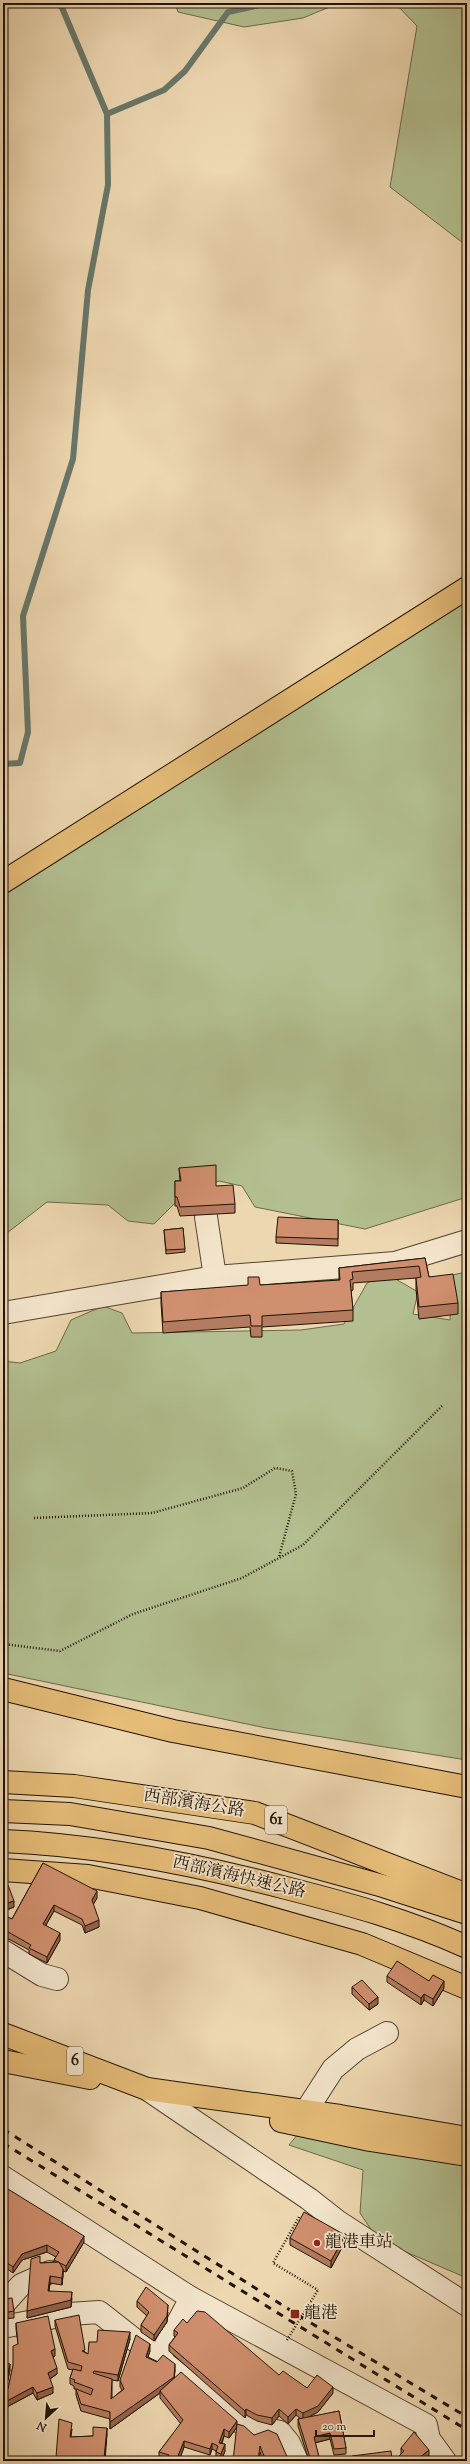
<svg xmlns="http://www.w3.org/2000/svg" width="470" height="2464" font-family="'Sorts Mill Goudy','Noto Serif TC',serif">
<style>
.green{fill:#b3bf90;stroke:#6a694a}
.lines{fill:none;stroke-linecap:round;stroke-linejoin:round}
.stream{stroke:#69776a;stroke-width:6}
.minor-casing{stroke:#54442e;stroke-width:24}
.major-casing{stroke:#211303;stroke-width:24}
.highway-casing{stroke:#211303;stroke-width:24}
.path{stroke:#211303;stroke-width:2.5;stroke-dasharray:1 2;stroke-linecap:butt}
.minor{stroke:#f3e5cc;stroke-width:22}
.major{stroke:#e6bc78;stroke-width:22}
.highway{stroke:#e6bc78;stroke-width:22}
.rail{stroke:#211303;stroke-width:3;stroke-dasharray:7 7;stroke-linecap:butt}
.path-bridge{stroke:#211303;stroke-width:2.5;stroke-dasharray:1 2;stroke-linecap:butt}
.wall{fill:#b37b5f;stroke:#211303}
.shaded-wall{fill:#92644d;stroke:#211303}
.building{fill:#d08f6e;stroke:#211303}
.poi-dot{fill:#8f2418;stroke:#f3e5cc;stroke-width:1.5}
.labels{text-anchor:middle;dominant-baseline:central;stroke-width:3.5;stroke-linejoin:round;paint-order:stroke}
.shield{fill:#f3e5cc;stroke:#60523f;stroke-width:1}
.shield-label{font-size:16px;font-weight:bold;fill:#211303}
.street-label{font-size:17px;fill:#211303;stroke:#f3e5cc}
.poi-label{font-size:17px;fill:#211303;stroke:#f3e5cc;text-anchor:start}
</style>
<rect width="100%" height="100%" fill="#edd7b0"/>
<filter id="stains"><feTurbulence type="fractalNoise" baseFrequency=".005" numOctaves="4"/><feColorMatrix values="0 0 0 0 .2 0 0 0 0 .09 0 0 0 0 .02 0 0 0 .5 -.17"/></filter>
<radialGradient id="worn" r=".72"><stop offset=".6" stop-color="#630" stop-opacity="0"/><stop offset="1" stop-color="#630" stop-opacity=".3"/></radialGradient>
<g class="green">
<polygon points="175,3 339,3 303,18 244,27 178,12"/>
<polygon points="395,3 467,3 467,246 390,187 417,26"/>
<polygon points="467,595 467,1197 365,1229 255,1207 242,1186 219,1181 185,1193 154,1224 128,1221 108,1205 47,1202 3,1236 3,895"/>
<polygon points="467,1272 467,1760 266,1728 3,1673 3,1361 20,1363 56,1351 71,1320 103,1306 122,1313 132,1333 301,1330 344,1324 367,1283 387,1274 418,1292 413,1314 450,1320 452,1275"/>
<polygon points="302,2129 467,2161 467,2278 378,2240 360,2213 363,2170 289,2145"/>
</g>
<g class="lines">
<g class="stream">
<polyline points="107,114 164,90 185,71 228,12 269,3"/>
<polyline points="3,764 20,763 28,732 23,616 73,459 88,290 108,185 107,114 60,3"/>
</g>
<defs>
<g id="minor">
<polyline points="206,1217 215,1277"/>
<polyline points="3,1313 215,1277 395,1263 467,1241"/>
<polyline points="3,1951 42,1975 57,1979"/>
<polyline points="147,2089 309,2199 337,2221 467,2305"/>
<polyline points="306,2111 333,2069 357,2049 387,2033"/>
<polyline points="3,2177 191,2298 159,2358"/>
<polyline points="191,2298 426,2425 429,2439 445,2461"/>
<polyline points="3,2305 21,2285 50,2272"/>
<polyline points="3,2327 70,2314 99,2312 187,2381 216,2398 243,2424 280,2432 289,2443 297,2461"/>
</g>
<g id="major">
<polyline points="3,882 467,588"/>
<polyline points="3,1689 173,1731 467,1787"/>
<polyline points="3,1782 74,1786 255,1813 467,1895"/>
<polyline points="3,1870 88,1876 200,1898 362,1944 467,1988"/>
<polyline points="3,2034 147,2089 340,2116 467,2138"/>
<polyline points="3,2061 90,2078"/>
<polyline points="281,2121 370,2140 467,2155"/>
</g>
<g id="highway">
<polyline points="3,1811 70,1814 209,1838 383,1886 467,1913"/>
<path d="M3 1841C99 1845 194 1864 286 1888 349 1904 407 1920 467 1947"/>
</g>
</defs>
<use href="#minor" class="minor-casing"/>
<use href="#major" class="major-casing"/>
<use href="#highway" class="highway-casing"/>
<g class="path">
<polyline points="34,1518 152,1513 243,1488 275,1468 292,1471 296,1494 279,1557"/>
<polyline points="3,1644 60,1651 133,1614 242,1578 303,1545 443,1405"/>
<polyline points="299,2217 273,2263 318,2290"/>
</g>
<use href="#minor" class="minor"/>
<use href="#major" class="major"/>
<use href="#highway" class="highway"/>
<g class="rail">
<polyline points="3,2129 306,2320 467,2417"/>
<polyline points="3,2143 467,2430"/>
</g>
<polyline class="path-bridge" points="287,2340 318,2290"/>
</g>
<g class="wall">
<polygon points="179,1168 216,1186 235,1204 235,1213 180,1216 177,1206 175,1206 175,1181 180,1181"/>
<polygon points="338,1220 338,1246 276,1243 276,1237"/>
<polygon points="183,1228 185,1252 166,1254 164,1230"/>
<polygon points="425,1258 429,1277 458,1303 458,1314 419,1319 416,1289 416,1278 353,1283 353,1290 351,1291 353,1310 353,1321 262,1327 262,1337 251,1337 250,1327 163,1333 161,1303 161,1292 339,1280 339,1268"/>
<polygon points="43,1863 97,1898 93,1904 99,1927 85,1933 82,1925 54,1911 46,1925 60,1940 47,1963 29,1954 29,1950 3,1936 3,1915 12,1919"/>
<polygon points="3,1885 14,1907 4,1911 3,1907"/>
<polygon points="387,1976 429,1981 444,1988 433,2006 424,2000 421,2005 387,1982"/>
<polygon points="352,1987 378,2004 369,2010 352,1994"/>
<polygon points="3,2186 84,2242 66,2272 63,2271 63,2275 62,2285 50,2283 49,2291 72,2298 71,2307 27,2318 40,2263 54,2262 54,2260 56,2257 47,2252 22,2260 13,2273 3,2266"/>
<polygon points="290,2238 345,2242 331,2268 290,2245"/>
<polygon points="3,2299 14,2311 14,2318 3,2319"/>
<polygon points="137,2301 168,2312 167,2322 154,2341 141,2332 141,2325 147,2316 137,2307"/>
<polygon points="55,2320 85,2352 88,2354 97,2342 130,2339 118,2381 112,2380 112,2399 122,2390 120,2387 120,2380 150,2351 148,2357 175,2370 174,2378 237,2427 229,2438 224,2436 222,2444 225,2451 221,2461 216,2459 216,2451 212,2449 210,2455 184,2447 179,2461 167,2461 159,2458 159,2452 181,2424 160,2398 160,2393 110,2429 110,2419 81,2411 76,2395 76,2389 74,2389 74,2386 70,2384 70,2378 73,2370 68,2369 55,2326"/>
<polygon points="16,2323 55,2356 53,2357 57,2374 50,2379 53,2393 37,2400 33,2393 5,2408 3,2405 3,2392 8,2389 18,2344 16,2329"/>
<polygon points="187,2323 279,2375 307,2388 333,2393 318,2412 307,2418 339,2411 346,2448 346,2454 334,2455 330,2439 315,2443 320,2461 309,2461 298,2426 298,2419 301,2419 296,2415 288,2424 279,2416 272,2425 257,2421 246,2415 245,2418 169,2351 169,2345 175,2337 174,2336 174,2330"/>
<polygon points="3,2362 10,2370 6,2388 3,2387"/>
<polygon points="72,2429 71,2437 93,2436 107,2434 105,2461 56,2461 56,2457"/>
<polygon points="254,2435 289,2461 263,2461 260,2452 259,2461 233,2461"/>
<polygon points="401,2448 429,2457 401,2454"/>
</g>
<g class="shaded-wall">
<polygon points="97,1891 97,1898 92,1907 92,1900"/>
<polygon points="14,1901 14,1907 4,1911 4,1904"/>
<polygon points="54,1905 54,1911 43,1930 43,1924"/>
<polygon points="99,1920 99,1927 85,1933 85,1926"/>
<polygon points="60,1933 60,1940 47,1963 47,1957"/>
<polygon points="444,1981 444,1988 433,2006 433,1999"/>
<polygon points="424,1994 424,2000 421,2005 421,1998"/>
<polygon points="378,1997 378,2004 369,2010 369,2004"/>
<polygon points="345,2235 345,2242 331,2268 331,2261"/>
<polygon points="84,2236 84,2242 66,2272 66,2266"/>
<polygon points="47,2245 47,2252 22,2260 13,2273 13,2267 22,2254"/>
<polygon points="63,2269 63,2275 62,2285 62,2278"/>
<polygon points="6,2271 6,2278 3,2282 3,2275"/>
<polygon points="50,2276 50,2283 48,2297 48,2291"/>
<polygon points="72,2292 71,2307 27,2318 27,2311"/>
<polygon points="168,2305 167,2322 154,2341 154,2335"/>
<polygon points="130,2332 130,2339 118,2381 118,2375"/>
<polygon points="150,2344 150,2351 146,2363 146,2357"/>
<polygon points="55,2349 55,2356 51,2357 51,2351"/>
<polygon points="10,2364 10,2370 6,2388 6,2381"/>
<polygon points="175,2364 175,2370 174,2383 160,2391 160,2393 110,2429 110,2422"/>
<polygon points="57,2368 57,2374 48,2380 48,2373"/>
<polygon points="33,2387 33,2393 5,2408 5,2402"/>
<polygon points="53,2387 53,2393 37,2400 37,2393"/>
<polygon points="333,2387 333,2393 318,2412 303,2420 303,2413"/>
<polygon points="246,2409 246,2415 245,2418 245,2411"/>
<polygon points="279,2409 279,2416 272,2425 272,2418"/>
<polygon points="296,2409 296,2415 288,2424 288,2417"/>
<polygon points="237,2421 237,2427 229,2438 229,2432"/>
<polygon points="107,2428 107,2434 104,2461"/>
<polygon points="224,2429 224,2436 219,2450 219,2443"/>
<polygon points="330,2433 330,2439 314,2443 314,2437"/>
<polygon points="184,2441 184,2447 179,2461 176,2461"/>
<polygon points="212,2443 212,2449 210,2455 210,2449"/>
<polygon points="225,2444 225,2451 221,2461 221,2454"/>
<polygon points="429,2450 429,2457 424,2461 418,2461 418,2459"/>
</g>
<g class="building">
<polygon points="216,1165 216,1186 233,1185 235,1204 180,1207 177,1197 175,1197 175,1181 181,1181 179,1168"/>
<polygon points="278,1217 338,1220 338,1239 276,1237"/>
<polygon points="183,1228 185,1249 166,1250 164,1230"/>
<polygon points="425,1258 429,1277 453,1274 458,1303 419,1307 416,1278 421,1277 419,1266 352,1272 353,1279 350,1280 353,1310 262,1316 262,1326 251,1326 250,1315 163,1322 161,1292 248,1285 248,1277 259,1277 260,1285 340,1280 339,1268"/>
<polygon points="43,1863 97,1891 92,1900 99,1920 85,1926 82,1919 54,1905 43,1924 60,1933 47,1957 29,1948 31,1945 3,1929 3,1915 12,1919"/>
<polygon points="3,1885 8,1885 14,1901 4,1904 3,1900"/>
<polygon points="397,1961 429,1981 433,1975 444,1981 433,1999 424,1994 421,1998 387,1976"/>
<polygon points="362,1980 378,1997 369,2004 352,1987"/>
<polygon points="3,2186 84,2236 66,2266 54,2260 59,2252 47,2245 22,2254 13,2267 3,2260"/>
<polygon points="304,2212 345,2235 331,2261 290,2238"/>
<polygon points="40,2256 40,2263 59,2262 63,2269 62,2278 50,2276 48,2291 72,2292 71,2300 27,2311 31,2259"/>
<polygon points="3,2269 6,2271 3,2275"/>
<polygon points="146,2287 168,2305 167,2316 154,2335 141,2325 149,2312 137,2301"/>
<polygon points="12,2298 14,2311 3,2313 3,2299"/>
<polygon points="197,2311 205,2312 279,2375 283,2371 307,2388 317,2375 333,2387 318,2406 303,2413 296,2409 288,2417 279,2409 272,2418 257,2415 246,2409 245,2411 169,2345 178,2333 174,2330 183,2319 187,2323"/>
<polygon points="79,2315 85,2350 82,2351 88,2354 89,2342 97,2342 98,2330 130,2332 118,2375 94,2371 93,2373 112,2379 111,2399 124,2389 120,2380 136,2335 150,2344 146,2357 157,2362 163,2355 175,2364 174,2377 110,2422 110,2412 81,2404 76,2389 91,2395 93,2389 74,2382 75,2380 70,2378 73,2369 81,2371 82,2366 68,2362 55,2320"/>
<polygon points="48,2316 55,2349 51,2351 57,2368 48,2373 53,2387 37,2393 33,2387 5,2402 3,2398 3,2392 8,2389 13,2365 13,2346 18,2344 16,2323"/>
<polygon points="3,2362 10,2364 6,2381 3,2381"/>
<polygon points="181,2372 237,2421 229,2432 224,2429 219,2443 225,2444 221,2454 216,2452 218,2446 212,2443 210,2449 184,2441 176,2461 168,2461 169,2455 159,2452 183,2420 160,2391"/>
<polygon points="339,2411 346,2448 334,2449 330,2433 314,2437 320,2461 311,2461 298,2419"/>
<polygon points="59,2419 72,2423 70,2437 93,2436 93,2427 107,2428 104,2459 56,2457"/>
<polygon points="237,2424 244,2426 254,2435 268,2430 277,2434 289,2461 266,2461 260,2446 258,2461 233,2461"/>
<polygon points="414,2432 429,2450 418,2459 419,2461 394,2461 404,2451 401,2448"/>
<polygon points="391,2451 392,2461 353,2461 352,2456"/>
</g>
<g class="poi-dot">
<circle cx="317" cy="2243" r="4"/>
<rect x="290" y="2309" width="10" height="10" rx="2"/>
</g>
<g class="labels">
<g class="shield">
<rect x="265" y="1806" width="22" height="28" rx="3"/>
<rect x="67" y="2047" width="16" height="28" rx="3"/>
</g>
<g class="shield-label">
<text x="276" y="1820">61</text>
<text x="75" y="2061">6</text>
</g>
<g class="street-label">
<text transform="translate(194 1804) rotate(9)">西部濱海公路</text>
<text transform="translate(239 1878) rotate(13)">西部濱海快速公路</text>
</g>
<g class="poi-label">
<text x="325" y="2243">龍港車站</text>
<text x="304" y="2314">龍港</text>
</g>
</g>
<rect width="470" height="2464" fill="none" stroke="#edd7b0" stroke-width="16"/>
<rect x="4" y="4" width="462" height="2456" fill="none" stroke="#211303" stroke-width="2"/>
<rect x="8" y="8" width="454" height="2448" fill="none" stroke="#211303"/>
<g transform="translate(46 2418) rotate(206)" stroke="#f3e5cc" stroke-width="3" paint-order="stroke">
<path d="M0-3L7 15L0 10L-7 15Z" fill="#211303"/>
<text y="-6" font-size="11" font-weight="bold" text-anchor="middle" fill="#211303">N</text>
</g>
<path d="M316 2430v6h58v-6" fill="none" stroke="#211303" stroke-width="2"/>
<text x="322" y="2430" font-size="12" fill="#211303" stroke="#f3e5cc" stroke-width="3" paint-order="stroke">20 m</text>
<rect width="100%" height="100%" filter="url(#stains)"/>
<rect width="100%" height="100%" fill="url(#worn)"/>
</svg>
